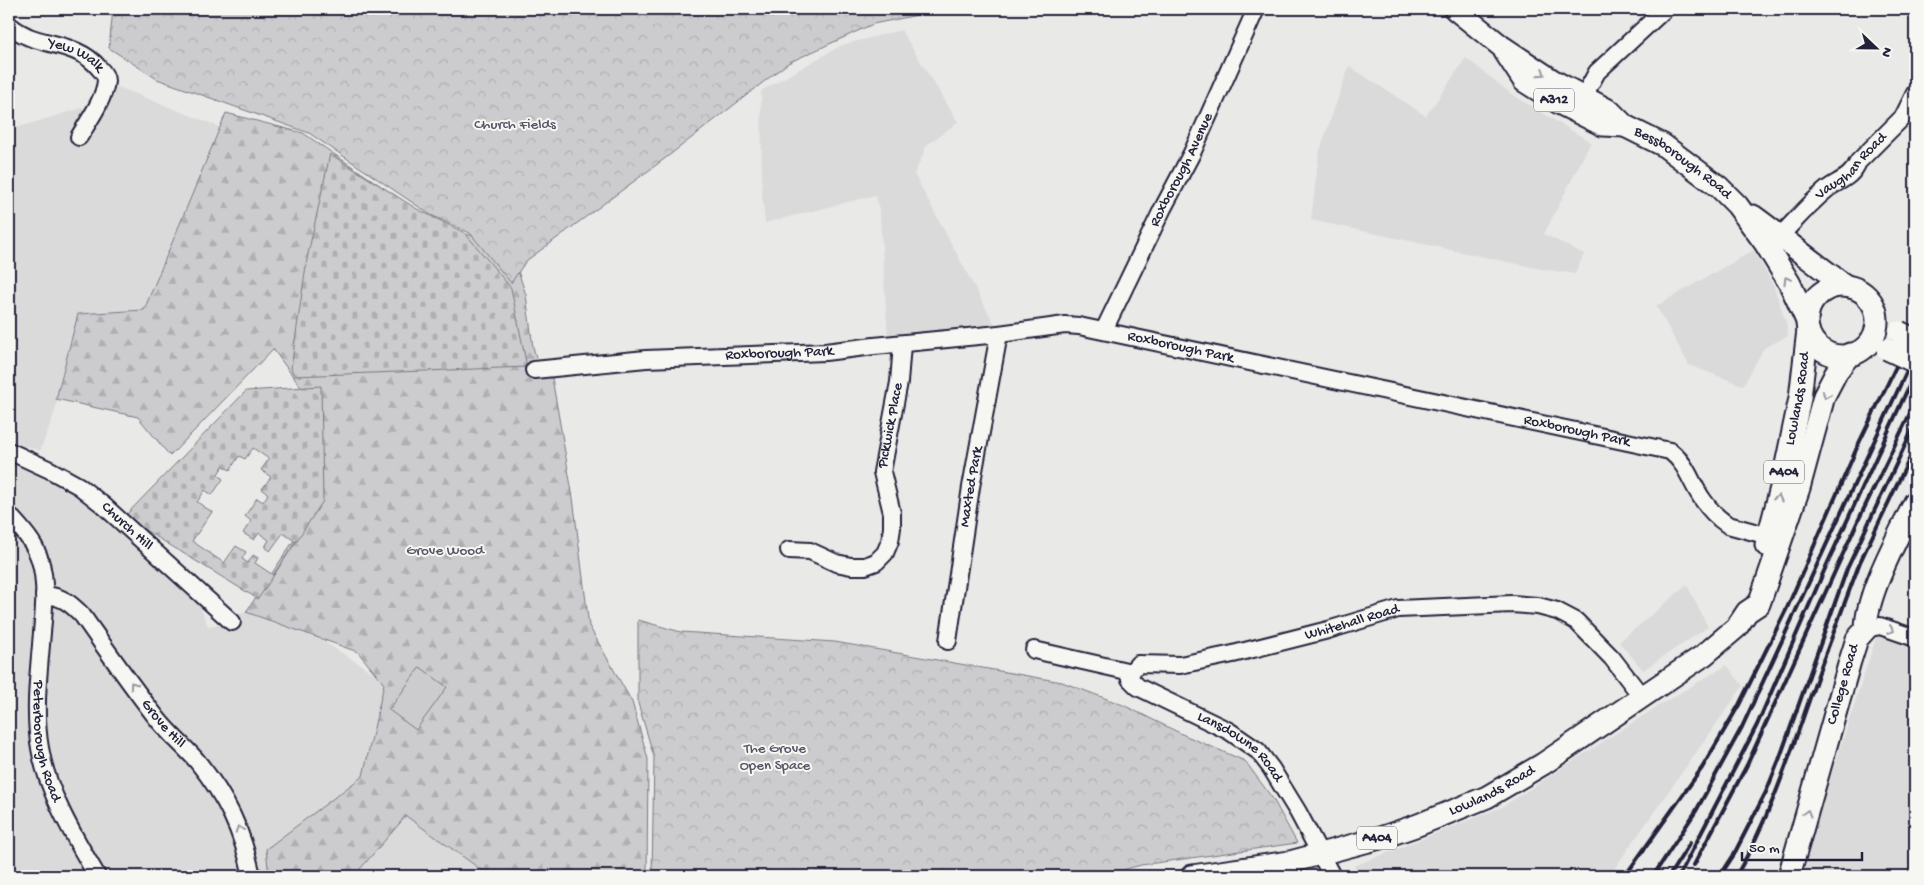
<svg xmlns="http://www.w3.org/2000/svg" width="1924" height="885" font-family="'Gochi Hand',sans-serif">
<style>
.built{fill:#dadada}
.forest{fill:url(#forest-firs);stroke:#777784}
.cemetery{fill:url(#cemetery-stones);stroke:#777784;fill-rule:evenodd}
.park{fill:url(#park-crowns);stroke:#777784}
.pitch{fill:#ccccce;stroke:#777784}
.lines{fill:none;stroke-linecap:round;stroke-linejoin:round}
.minor-casing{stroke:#22223b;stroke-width:20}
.major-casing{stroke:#22223b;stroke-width:25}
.minor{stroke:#f6f6f2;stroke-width:16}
.major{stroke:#f6f6f2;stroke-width:21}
.rail{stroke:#22223b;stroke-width:4}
.major-bridge-casing{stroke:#22223b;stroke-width:25;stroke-linecap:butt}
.major-bridge{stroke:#f6f6f2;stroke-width:21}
.oneway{stroke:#9797a0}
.labels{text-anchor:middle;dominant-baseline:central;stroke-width:4;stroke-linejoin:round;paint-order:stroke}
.shield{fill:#f6f6f2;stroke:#626272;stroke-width:1}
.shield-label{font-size:14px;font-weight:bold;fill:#22223b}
.street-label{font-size:15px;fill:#22223b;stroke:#f6f6f2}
.park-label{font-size:15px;fill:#555567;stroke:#f6f6f2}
</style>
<defs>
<pattern id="forest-firs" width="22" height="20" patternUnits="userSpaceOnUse" patternTransform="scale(1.25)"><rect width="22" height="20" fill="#ccccce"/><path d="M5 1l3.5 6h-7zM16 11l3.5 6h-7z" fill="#afafb2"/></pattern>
<pattern id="cemetery-stones" width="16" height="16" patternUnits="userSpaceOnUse" patternTransform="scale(1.25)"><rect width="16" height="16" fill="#ccccce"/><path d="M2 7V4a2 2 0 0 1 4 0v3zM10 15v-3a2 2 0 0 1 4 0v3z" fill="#afafb2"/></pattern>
<pattern id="park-crowns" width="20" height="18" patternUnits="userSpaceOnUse" patternTransform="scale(1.25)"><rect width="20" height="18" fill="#ccccce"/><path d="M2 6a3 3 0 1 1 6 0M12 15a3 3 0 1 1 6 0" fill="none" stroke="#afafb2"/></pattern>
</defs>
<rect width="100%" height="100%" fill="#e9e9e7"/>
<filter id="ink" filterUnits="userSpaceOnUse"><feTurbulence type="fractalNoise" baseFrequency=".02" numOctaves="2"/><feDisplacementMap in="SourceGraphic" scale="10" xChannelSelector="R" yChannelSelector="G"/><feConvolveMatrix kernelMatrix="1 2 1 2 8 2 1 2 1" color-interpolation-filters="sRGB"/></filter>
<g filter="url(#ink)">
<g class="built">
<polygon points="901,30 958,122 927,145 914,174 996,327 888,339 880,216 876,195 765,223 762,194 761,91 842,45"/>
<polygon points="1466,58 1514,96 1591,142 1544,234 1584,254 1575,274 1536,268 1311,220 1319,153 1349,66 1426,116"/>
<polygon points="118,87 220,127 144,310 78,314 54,414 40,451 26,446 24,451 9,444 9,130 89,106 109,89"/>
<polygon points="1754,250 1774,287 1786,323 1788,336 1764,348 1744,384 1742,385 1689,365 1656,306"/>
<polygon points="9,459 38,472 72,492 199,604 208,626 222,624 229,628 235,617 261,602 391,684 499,876 9,876"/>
<polygon points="1687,585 1708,627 1643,670 1619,642"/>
<polygon points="1878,632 1915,644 1915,876 1798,876"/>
<polygon points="1727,665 1743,686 1609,876 1359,876 1354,866 1502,807 1658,706"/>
</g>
<polygon class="forest" points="226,113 303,133 431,220 448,228 479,238 513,256 526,295 533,347 542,377 552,378 573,498 589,626 632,702 648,759 647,876 490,876 406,816 354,876 269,876 266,849 363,776 384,684 358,652 246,612 321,500 305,393 273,349 170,456 138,417 56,399 78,314 144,310"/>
<g class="cemetery">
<polygon points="330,154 417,209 465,233 511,288 527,367 294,376 291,368 307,259"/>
<path d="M321 386 323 501 258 599 124 517 246 391ZM253 448 269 459 261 470 271 477 262 489 268 494 263 502 257 498 245 516 251 521 243 533 254 540 259 533 269 540 265 547 270 551 283 533 296 542 273 575 255 563 258 558 253 555 248 563 242 559 246 552 236 546 224 563 192 541 212 512 197 502 205 490 212 495 223 479 218 474 223 466 230 470 239 456 245 459Z"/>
</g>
<g class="park">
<polygon points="113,9 912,9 918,15 873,24 788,63 667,157 526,261 511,283 470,233 431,215 309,133 157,79 109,48"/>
<polygon points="638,620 681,632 835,642 1062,682 1123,705 1184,735 1245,761 1273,799 1297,843 1141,865 1101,876 652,876 654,757 638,703"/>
</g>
<polygon class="pitch" points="420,667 447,687 416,730 389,710"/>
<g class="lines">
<defs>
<g id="minor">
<path id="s1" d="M9 25C15 30 22 34 29 37 53 46 81 46 99 68 102 71 106 75 106 81 104 100 89 120 79 137"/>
<polyline points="1584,96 1597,72 1665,9"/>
<path id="s2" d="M1780 236C1795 221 1809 204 1826 190 1837 181 1852 178 1858 162L1903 117 1915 93"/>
<path id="s3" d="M1104 330 1163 208 1192 153 1256 9"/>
<path id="s4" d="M534 370 646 359 825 352 874 346 999 334 1065 325 1079 326 1670 451C1688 465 1690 482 1703 500 1709 509 1719 519 1728 525L1780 539"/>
<path id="s5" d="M9 451 50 470 79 486 103 505 232 622"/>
<path id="s6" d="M9 515C18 525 29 536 35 548 50 576 43 615 41 645 38 679 34 715 40 748 47 792 75 838 97 876"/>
<path id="s7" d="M789 550 810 551 836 563 851 566H865L876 562 885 553 890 541 892 528V513L882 472 899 382 902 344"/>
<path id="s8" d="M44 595C62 596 70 603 82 615 106 649 130 684 156 717 168 733 184 746 197 761 227 798 242 830 252 876"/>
<polyline points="1866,629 1880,626 1915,638"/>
<path id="s9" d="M948 641 971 487 999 334"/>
<polyline points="1034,650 1131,672"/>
<path id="s10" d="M1131 672 1138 664 1180 665 1233 654 1328 630 1398 609 1512 604 1538 606 1557 611 1576 621 1612 658 1642 697"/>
<path id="s11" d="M1131 672 1130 679 1138 687 1229 731 1258 751 1271 768 1298 812 1332 876"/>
</g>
<g id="major">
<path id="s12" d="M1455 9 1501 46 1552 80 1610 111 1625 126 1663 145 1719 187 1737 205 1765 243 1790 284 1806 319"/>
<polyline points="1505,52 1524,81 1559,103 1603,125 1625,126"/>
<path d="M1753 216C1785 239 1814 264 1846 286"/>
<circle cx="1842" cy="321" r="35"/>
<path id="s13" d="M1766 545 1782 484 1800 398 1808 330"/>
<path id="s14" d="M1192 876 1290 862 1380 838 1418 825 1487 797 1543 764 1704 655 1737 627 1747 612 1759 604 1799 488 1824 396 1837 371 1850 354"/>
<path id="s15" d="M1789 876 1850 661 1857 639 1866 629C1866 594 1899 535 1915 502"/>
</g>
</defs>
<use href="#minor" class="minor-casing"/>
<use href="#major" class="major-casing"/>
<use href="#minor" class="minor"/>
<use href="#major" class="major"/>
<g class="rail">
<polyline points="1861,560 1915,447"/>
<polyline points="1694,865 1747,765 1857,523 1915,403"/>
<polyline points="1625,876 1702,768 1739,705 1787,608 1859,443 1915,327"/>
<polyline points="1653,876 1696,811 1742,727 1915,353"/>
<polyline points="1669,876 1690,843"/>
<polyline points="1679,876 1757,725 1824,571 1915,373"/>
<polyline points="1720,876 1733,856 1766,792 1779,760 1847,569 1915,424"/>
<path d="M1736 876C1776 807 1797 732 1824 658 1837 623 1850 589 1863 554"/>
</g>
<defs>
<g id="major-bridge">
<polyline points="1899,332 1915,340"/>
<polyline points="1887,349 1915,362"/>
</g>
</defs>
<use href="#major-bridge" class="major-bridge-casing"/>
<use href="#major-bridge" class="major-bridge"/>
</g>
<defs><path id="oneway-chevron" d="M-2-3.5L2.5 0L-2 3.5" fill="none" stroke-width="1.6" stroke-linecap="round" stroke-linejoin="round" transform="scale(1.25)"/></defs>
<g class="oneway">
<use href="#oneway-chevron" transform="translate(1542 73) rotate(33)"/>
<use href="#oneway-chevron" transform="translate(1787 280) rotate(-120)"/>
<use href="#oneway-chevron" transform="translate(1826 395) rotate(112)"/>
<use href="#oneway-chevron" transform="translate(1778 498) rotate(-76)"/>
<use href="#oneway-chevron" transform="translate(1891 630) rotate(18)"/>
<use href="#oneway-chevron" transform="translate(133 685) rotate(-126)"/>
<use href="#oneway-chevron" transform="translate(1807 813) rotate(-74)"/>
<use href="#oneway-chevron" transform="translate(239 829) rotate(-109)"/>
</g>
</g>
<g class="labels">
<g class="shield">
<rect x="1534" y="88.5" width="40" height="23" rx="4"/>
<rect x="1764" y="460.5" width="40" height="23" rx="4"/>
<rect x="1357" y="826.5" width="40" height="23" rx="4"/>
</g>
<g class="shield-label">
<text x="1554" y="100">A312</text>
<text x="1784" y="472">A404</text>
<text x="1377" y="838">A404</text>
</g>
<g class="street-label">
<text stroke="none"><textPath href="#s1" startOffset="74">Yew Walk</textPath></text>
<text stroke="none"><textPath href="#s12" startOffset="276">Bessborough Road</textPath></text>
<text stroke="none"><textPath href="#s2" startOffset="100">Vaughan Road</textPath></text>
<text stroke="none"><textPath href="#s3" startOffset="178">Roxborough Avenue</textPath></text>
<text stroke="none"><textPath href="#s4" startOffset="651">Roxborough Park</textPath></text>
<text stroke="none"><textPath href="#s4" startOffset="246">Roxborough Park</textPath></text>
<text stroke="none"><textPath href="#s13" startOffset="150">Lowlands Road</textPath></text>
<text stroke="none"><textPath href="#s7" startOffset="234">Pickwick Place</textPath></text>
<text stroke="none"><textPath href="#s4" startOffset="1056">Roxborough Park</textPath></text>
<text stroke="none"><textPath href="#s9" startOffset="156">Maxted Park</textPath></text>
<text stroke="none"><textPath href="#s5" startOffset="141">Church Hill</textPath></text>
<text stroke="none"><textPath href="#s10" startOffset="230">Whitehall Road</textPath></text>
<text stroke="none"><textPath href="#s15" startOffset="199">College Road</textPath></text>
<text stroke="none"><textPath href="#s8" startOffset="180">Grove Hill</textPath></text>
<text stroke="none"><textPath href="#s6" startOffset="238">Peterborough Road</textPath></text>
<text stroke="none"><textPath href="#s11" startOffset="138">Lansdowne Road</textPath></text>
<text stroke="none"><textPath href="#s14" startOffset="314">Lowlands Road</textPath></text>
</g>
<g class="park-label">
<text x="515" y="125">Church Fields</text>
<text x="445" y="551">Grove Wood</text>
<text x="775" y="749">The Grove<tspan x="775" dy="17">Open Space</tspan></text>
</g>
</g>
<rect width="1924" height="885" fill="none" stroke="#f6f6f2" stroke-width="30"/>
<rect x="15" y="15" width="1894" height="855" fill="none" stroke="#22223b" stroke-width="2" filter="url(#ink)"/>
<g transform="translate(1876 48) rotate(112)" stroke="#f6f6f2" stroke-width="4" paint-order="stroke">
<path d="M0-4L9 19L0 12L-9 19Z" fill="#22223b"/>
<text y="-8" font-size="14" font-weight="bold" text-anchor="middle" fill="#22223b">N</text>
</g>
<path d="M1742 852v8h120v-8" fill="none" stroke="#22223b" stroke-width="2.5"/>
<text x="1749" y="852" font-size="15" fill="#22223b" stroke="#f6f6f2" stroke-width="4" paint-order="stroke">50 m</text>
</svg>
